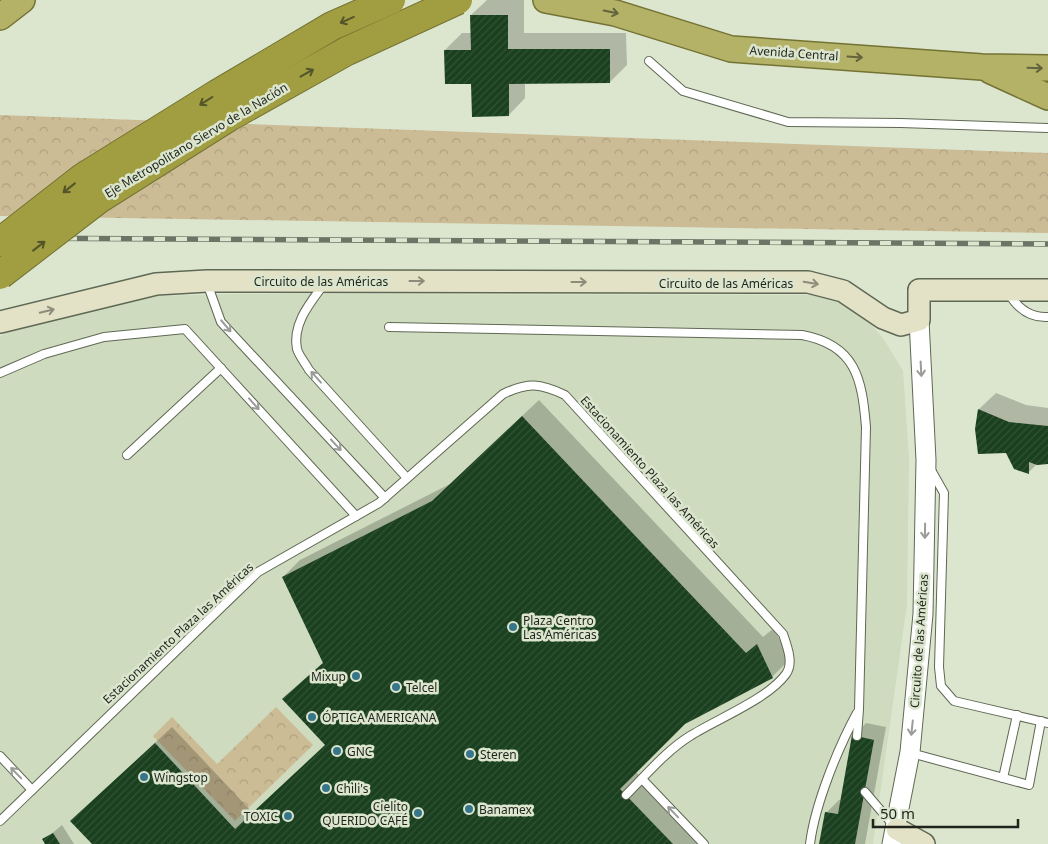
<svg xmlns="http://www.w3.org/2000/svg" width="1048" height="844" font-family="'Noto Sans',sans-serif">
<style>
.built{fill:#cedbbe}
.park{fill:url(#park-crowns)}
.shadow{fill:#0003}
.building{fill:url(#building-hatch)}
.lines{fill:none;stroke-linecap:round;stroke-linejoin:round}
.service-casing{stroke:#5f6854;stroke-width:10}
.tertiary-casing{stroke:#5f6854;stroke-width:21}
.secondary-casing{stroke:#5f6854;stroke-width:24}
.trunk-casing{stroke:#747334;stroke-width:28}
.service{stroke:#fff;stroke-width:8}
.tertiary{stroke:#fff;stroke-width:19}
.secondary{stroke:#e3e2c6;stroke-width:21}
.trunk{stroke:#b4b267;stroke-width:25}
.rail-casing{stroke:#6d7465;stroke-width:5.5}
.rail{stroke:#dce6cf;stroke-width:4;stroke-dasharray:11;stroke-linecap:butt}
.motorway-bridge-casing{stroke:#747334;stroke-width:30;stroke-linecap:butt}
.motorway-bridge{stroke:#a19e41;stroke-width:28}
.oneway{stroke:#62633d}
.oneway2{stroke:#53542a}
.oneway3{stroke:#8b8c79}
.oneway4{stroke:#9a9c98}
.poi-dot{fill:#37758a;stroke:#dce6cf;stroke-width:2}
.labels{text-anchor:middle;dominant-baseline:central;stroke-width:5;stroke-linejoin:round;paint-order:stroke}
.street-label{font-size:12px;fill:#1f231b;stroke:#dce6cf}
.poi-label{font-size:12px;fill:#1f231b;stroke:#dce6cf;text-anchor:start}
</style>
<defs>
<pattern id="park-crowns" width="20" height="18" patternUnits="userSpaceOnUse" patternTransform="scale(1.25)"><rect width="20" height="18" fill="#ccbc95"/><path d="M2 6a3 3 0 1 1 6 0M12 15a3 3 0 1 1 6 0" fill="none" stroke="#afa180"/></pattern>
<pattern id="building-hatch" width="6" height="6" patternUnits="userSpaceOnUse" patternTransform="scale(1.25)"><rect width="6" height="6" fill="#1a401f"/><path d="M-1 1l2-2M0 6l6-6M5 7l2-2" fill="none" stroke="#325336"/></pattern>
</defs>
<rect width="100%" height="100%" fill="#dce6cf"/>
<polygon class="built" points="240,294 818,295 840,302 864,316 883,338 903,371 909,458 907,604 873,844 0,844 0,336 17,327 154,296"/>
<g class="park">
<polygon points="0,115 1048,153 1048,233 0,216"/>
<polygon points="276,707 313,745 235,821 153,736 172,717 217,764"/>
</g>
<g class="shadow">
<polygon points="487,0 524,0 524,33 626,33 627,65 610,82 525,82 525,98 509,115 472,82 445,50 462,33 472,33 471,15"/>
<polygon points="996,393 1026,405 1048,408 1048,462 1037,464 1029,472 1007,452 976,429 979,409"/>
<polygon points="539,400 763,637 774,628 789,660 772,677 684,723 636,772 706,844 93,844 89,804 172,727 253,813 326,745 301,682 324,662 283,577 300,560 450,484"/>
<polygon points="866,723 886,727 865,844 821,844 826,813 839,800 842,800 853,736"/>
<polygon points="62,825 74,844 47,844 44,840"/>
</g>
<g class="building">
<polygon points="470,15 508,15 508,49 610,49 610,83 509,84 509,116 472,117 471,84 445,84 444,50 471,50"/>
<polygon points="978,409 1009,422 1048,426 1048,464 1037,465 1029,462 1029,474 1014,469 1006,453 978,454 975,429"/>
<polygon points="522,416 746,653 757,644 773,678 685,724 620,789 673,844 92,844 70,821 155,743 235,829 325,745 282,699 323,663 282,577 432,501"/>
<polygon points="852,735 874,740 855,844 819,844 825,812 838,814"/>
<polygon points="53,833 60,844 45,844 42,839"/>
</g>
<g class="lines">
<defs>
<g id="service">
<polyline points="649,61 683,91 788,122 901,123 1048,128"/>
<polyline points="207,283 221,322 385,498"/>
<path d="M324 284C310 303 292 324 297 349 299 356 306 364 309 370L407 478"/>
<path d="M1008 292C1017 308 1029 318 1048 317"/>
<path d="M389 327 802 335C856 345 862 379 866 427L859 709 857 736"/>
<polyline points="0,373 44,354 104,337 185,329 356,516"/>
<polyline points="127,455 221,368"/>
<polyline points="931,470 944,493 939,667 941,686 954,701 1048,723"/>
<polyline points="911,753 1029,785 1041,721"/>
<polyline points="0,756 32,790"/>
<polyline points="1003,778 1017,715"/>
<polyline points="642,779 704,844"/>
<polyline points="865,792 894,826"/>
<path d="M0 821 258 572 379 503 503 394C528 382 540 383 565 395L783 634C787 646 794 663 786 674 768 699 717 719 690 736 666 751 646 775 626 795"/>
<path d="M810 844C815 804 838 748 857 713"/>
</g>
<polyline id="tertiary" points="892,844 910,752 923,614 926,460 919,320"/>
<g id="secondary">
<polyline points="0,322 156,284 207,281 808,282 843,291 883,318 901,325 919,320 919,290 1048,290"/>
<polyline points="897,829 924,844"/>
</g>
<g id="trunk">
<polyline points="546,0 615,13 731,49 982,67 1048,68"/>
<polyline points="0,17 22,0"/>
<polyline points="991,71 1048,97"/>
</g>
</defs>
<use href="#service" class="service-casing"/>
<use href="#tertiary" class="tertiary-casing"/>
<use href="#secondary" class="secondary-casing"/>
<use href="#trunk" class="trunk-casing"/>
<use href="#service" class="service"/>
<use href="#tertiary" class="tertiary"/>
<use href="#secondary" class="secondary"/>
<use href="#trunk" class="trunk"/>
<defs>
<polyline id="rail" points="0,238 1048,244"/>
</defs>
<use href="#rail" class="rail-casing"/>
<use href="#rail" class="rail"/>
<defs>
<g id="motorway-bridge">
<polyline points="0,242 82,178 217,94 332,26 391,0"/>
<polyline points="0,275 99,199 229,117 347,51 458,0"/>
</g>
</defs>
<use href="#motorway-bridge" class="motorway-bridge-casing"/>
<use href="#motorway-bridge" class="motorway-bridge"/>
</g>
<defs><path id="oneway-shaft" d="M-6 0H5M1.5-3L5.5 0L1.5 3" fill="none" stroke-width="1.6" stroke-linecap="round" stroke-linejoin="round" transform="scale(1.25)"/></defs>
<g class="oneway">
<use href="#oneway-shaft" transform="translate(611 12) rotate(12)"/>
<use href="#oneway-shaft" transform="translate(855 57) rotate(4)"/>
<use href="#oneway-shaft" transform="translate(1035 68) rotate(2)"/>
</g>
<g class="oneway2">
<use href="#oneway-shaft" transform="translate(347 20) rotate(156)"/>
<use href="#oneway-shaft" transform="translate(307 73) rotate(-29)"/>
<use href="#oneway-shaft" transform="translate(206 101) rotate(148)"/>
<use href="#oneway-shaft" transform="translate(69 188) rotate(142)"/>
<use href="#oneway-shaft" transform="translate(39 246) rotate(-38)"/>
</g>
<g class="oneway3">
<use href="#oneway-shaft" transform="translate(417 281)"/>
<use href="#oneway-shaft" transform="translate(579 282)"/>
<use href="#oneway-shaft" transform="translate(811 283) rotate(10)"/>
<use href="#oneway-shaft" transform="translate(47 311) rotate(-14)"/>
</g>
<g class="oneway4">
<use href="#oneway-shaft" transform="translate(226 326) rotate(50)"/>
<use href="#oneway-shaft" transform="translate(921 369) rotate(87)"/>
<use href="#oneway-shaft" transform="translate(316 377) rotate(-132)"/>
<use href="#oneway-shaft" transform="translate(254 404) rotate(48)"/>
<use href="#oneway-shaft" transform="translate(336 445) rotate(47)"/>
<use href="#oneway-shaft" transform="translate(925 531) rotate(91)"/>
<use href="#oneway-shaft" transform="translate(912 728) rotate(96)"/>
<use href="#oneway-shaft" transform="translate(16 773) rotate(-134)"/>
<use href="#oneway-shaft" transform="translate(673 812) rotate(-134)"/>
</g>
<g class="poi-dot">
<circle cx="513" cy="627" r="5"/>
<circle cx="356" cy="676" r="5"/>
<circle cx="396" cy="687" r="5"/>
<circle cx="312" cy="717" r="5"/>
<circle cx="337" cy="751" r="5"/>
<circle cx="470" cy="754" r="5"/>
<circle cx="144" cy="777" r="5"/>
<circle cx="326" cy="788" r="5"/>
<circle cx="469" cy="809" r="5"/>
<circle cx="418" cy="813" r="5"/>
<circle cx="288" cy="816" r="5"/>
</g>
<g class="labels">
<g class="street-label">
<text transform="translate(794 53) rotate(4)">Avenida Central</text>
<text transform="translate(196 140) rotate(-31)">Eje Metropolitano Siervo de la Nación</text>
<text x="321" y="281">Circuito de las Américas</text>
<text x="726" y="283">Circuito de las Américas</text>
<text transform="translate(650 472) rotate(48)">Estacionamiento Plaza las Américas</text>
<text transform="translate(178 633) rotate(-43)">Estacionamiento Plaza las Américas</text>
<text transform="translate(919 641) rotate(-86)">Circuito de las Américas</text>
</g>
<g class="poi-label">
<text x="523" y="620">Plaza Centro<tspan x="523" dy="14">Las Américas</tspan></text>
<text x="346" y="676" text-anchor="end">Mixup</text>
<text x="406" y="687">Telcel</text>
<text x="322" y="717">ÓPTICA AMERICANA</text>
<text x="347" y="751">GNC</text>
<text x="480" y="754">Steren</text>
<text x="154" y="777">Wingstop</text>
<text x="336" y="788">Chili's</text>
<text x="408" y="806" text-anchor="end">Cielito<tspan x="408" dy="14">QUERIDO CAFÉ</tspan></text>
<text x="479" y="809">Banamex</text>
<text x="278" y="816" text-anchor="end">TOXIC</text>
</g>
</g>
<path d="M873 819v8h145v-8" fill="none" stroke="#1f231b" stroke-width="2.5"/>
<text x="880" y="819" font-size="15" fill="#1f231b" stroke="#dce6cf" stroke-width="4" paint-order="stroke">50 m</text>
</svg>
